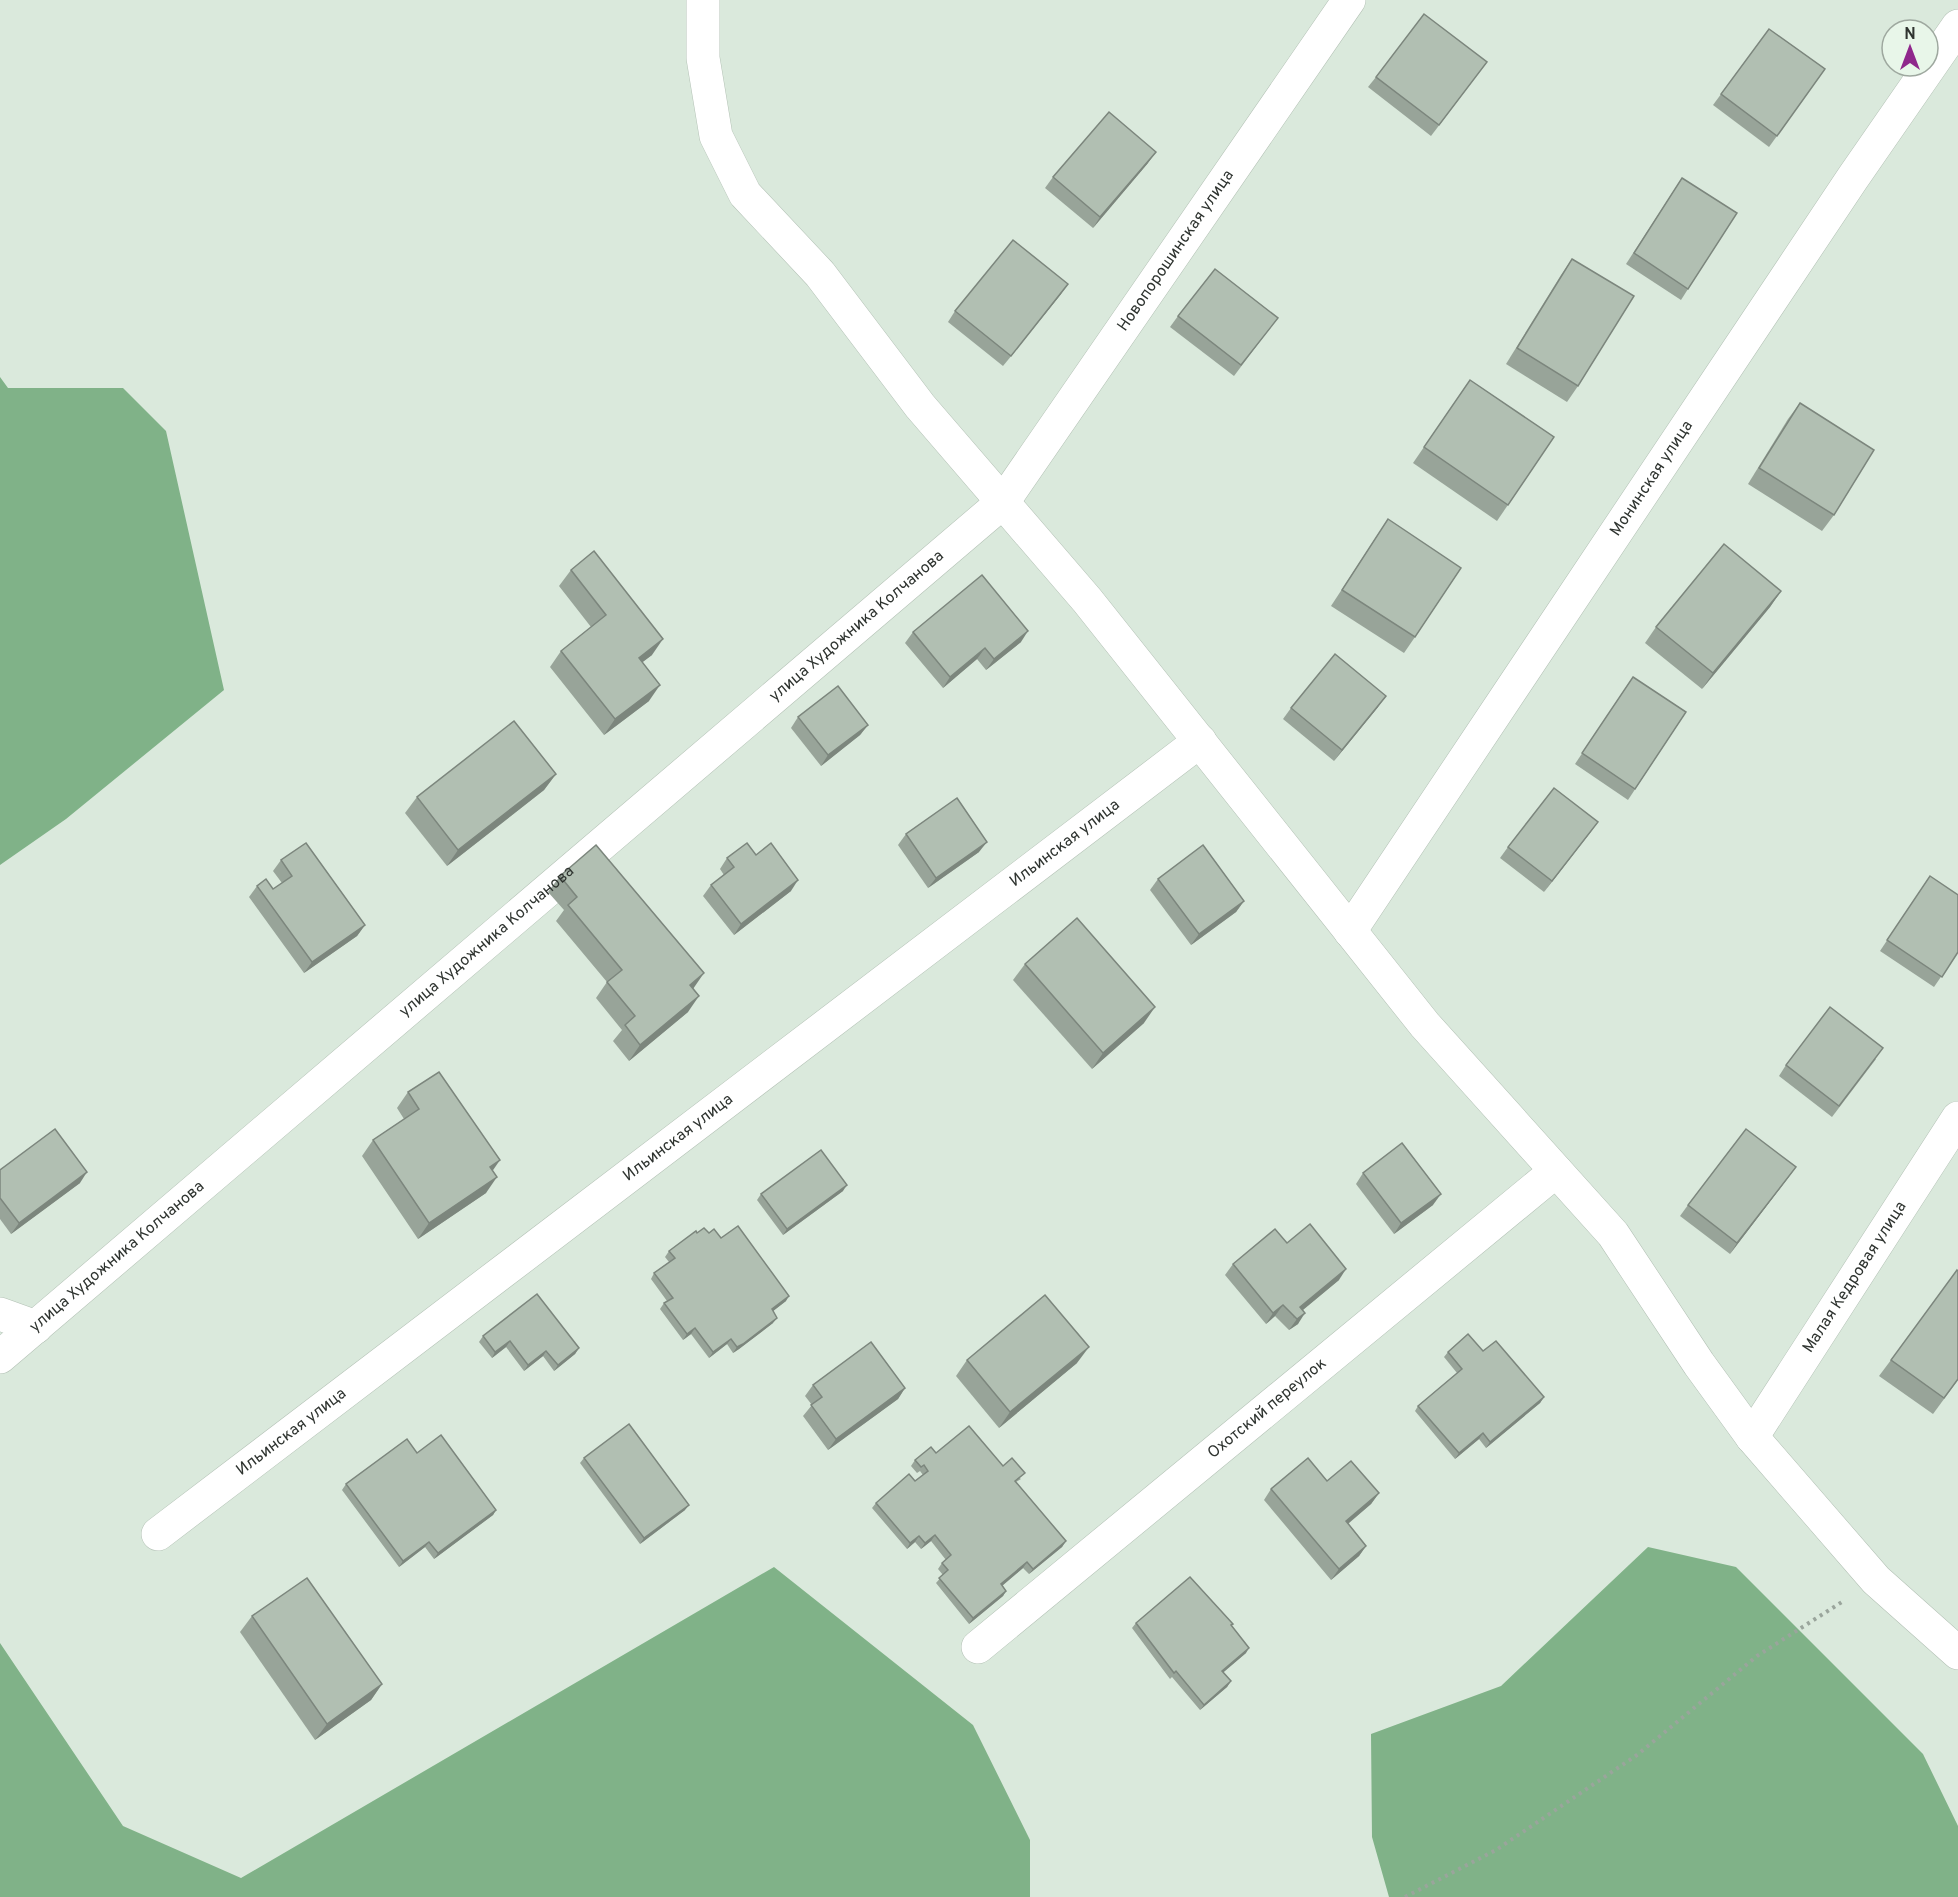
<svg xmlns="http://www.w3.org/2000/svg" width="1958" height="1897" font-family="Overpass,sans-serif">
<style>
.forest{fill:#80b288}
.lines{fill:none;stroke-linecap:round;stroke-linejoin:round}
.minor-casing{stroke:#b3c1b5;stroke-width:34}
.path{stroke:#9aa59c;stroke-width:4;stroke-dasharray:3 4.5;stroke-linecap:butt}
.minor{stroke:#fff;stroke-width:33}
.wall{fill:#98a499}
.shaded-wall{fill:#7c867d}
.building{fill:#b1bfb2;stroke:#7c867d;stroke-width:1.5}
.labels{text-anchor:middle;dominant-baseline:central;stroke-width:6;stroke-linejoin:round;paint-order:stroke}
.street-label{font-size:16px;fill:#2f3430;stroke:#e8f6e9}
</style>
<rect width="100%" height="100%" fill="#dae9dc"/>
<g class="forest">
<polygon points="0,377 8,388 123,388 166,431 224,690 66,819 0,865"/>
<polygon points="1648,1547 1736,1567 1923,1754 1958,1826 1958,1897 1389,1897 1372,1837 1371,1734 1501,1686"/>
<polygon points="774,1567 973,1725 1030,1840 1030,1897 0,1897 0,1643 123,1826 241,1878"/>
</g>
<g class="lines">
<defs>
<g id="minor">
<polyline points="703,0 703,58 716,136 745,194 820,274 920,406 1087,600 1425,1025 1613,1234 1699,1364 1752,1437 1876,1580 1958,1653"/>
<path id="s1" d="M1350 931 1852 179 1958 26"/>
<polyline points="0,1314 36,1327"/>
<path id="s2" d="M0 1357 1003 502 1349 0"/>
<path id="s3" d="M1752 1437 1958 1118"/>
<path id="s4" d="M158 1534 1200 741"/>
<path id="s5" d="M978 1647 1556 1171"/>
</g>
</defs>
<use href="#minor" class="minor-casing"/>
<polyline class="path" points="1405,1897 1496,1850 1637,1755 1757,1656 1845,1600"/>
<use href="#minor" class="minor"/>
</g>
<g class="wall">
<polygon points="1769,29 1825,69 1769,147 1713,105"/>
<polygon points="1487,62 1431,136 1368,87 1376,77"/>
<polygon points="1148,163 1093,228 1045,188 1053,177"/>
<polygon points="1682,178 1688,289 1681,300 1626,264"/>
<polygon points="1572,259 1578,386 1567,402 1506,364 1561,275"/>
<polygon points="1061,294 1003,366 948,322 955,311"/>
<polygon points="1178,316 1270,328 1234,376 1170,327"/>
<polygon points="1470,380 1554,437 1497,521 1413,463"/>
<polygon points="1800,403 1834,515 1822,531 1748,484 1788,419"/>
<polygon points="1388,519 1415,637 1404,653 1331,606"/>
<polygon points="571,570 652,655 642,662 649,701 604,735 550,667 561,651 591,627 559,586"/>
<polygon points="1781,591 1770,607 1702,689 1645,643 1656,627"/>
<polygon points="913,632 1021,642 986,670 977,659 943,688 905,643"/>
<polygon points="1633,677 1686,712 1628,800 1575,764"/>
<polygon points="1378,707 1334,761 1283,719 1291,708"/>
<polygon points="798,717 868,725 860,735 821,766 791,728"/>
<polygon points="556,774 544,790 447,866 405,813 417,797"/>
<polygon points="1598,822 1544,892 1500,858 1508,847"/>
<polygon points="906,834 979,852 928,888 898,845"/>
<polygon points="756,855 791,891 734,935 703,896 711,885 724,875 720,869 727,858"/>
<polygon points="281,860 365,925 357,936 304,973 249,897 257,886 273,889 282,883 273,871"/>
<polygon points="560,876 693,988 688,1012 629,1061 613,1041 622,1030 596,998 607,982 556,921 564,910 548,892"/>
<polygon points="1930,876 1958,952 1934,987 1880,951"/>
<polygon points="1158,879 1244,901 1236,912 1191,945 1150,890"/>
<polygon points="1025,964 1144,1023 1092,1069 1013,980"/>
<polygon points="1876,1059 1832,1117 1779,1076 1786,1065"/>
<polygon points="408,1092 492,1171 486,1193 418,1239 362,1156 373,1140 404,1119 397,1108"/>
<polygon points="1796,1167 1730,1254 1680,1216 1688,1205"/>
<polygon points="0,1170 80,1183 11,1234 0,1219"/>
<polygon points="1363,1173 1433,1205 1394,1234 1356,1184"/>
<polygon points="843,1191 783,1235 757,1200 761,1194"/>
<polygon points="697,1233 709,1233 721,1238 786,1301 773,1311 773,1323 739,1349 733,1353 727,1344 709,1358 691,1334 683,1340 660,1309 664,1303 667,1301 651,1279 654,1273 669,1262 665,1257 669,1251"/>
<polygon points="1287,1243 1339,1280 1303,1310 1298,1324 1289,1330 1275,1316 1266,1324 1225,1275 1233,1264"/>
<polygon points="483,1336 579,1348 575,1354 554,1371 543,1356 524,1371 506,1347 492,1358 479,1342"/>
<polygon points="1483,1351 1544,1397 1540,1403 1486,1448 1479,1439 1455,1459 1415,1411 1418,1406 1457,1373 1444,1357 1448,1352"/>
<polygon points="967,1360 1077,1363 999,1428 956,1376"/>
<polygon points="1891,1360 1958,1380 1933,1414 1879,1376"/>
<polygon points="813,1385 905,1388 898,1399 828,1450 803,1416 812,1405 805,1396"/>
<polygon points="417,1453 496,1510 493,1515 434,1559 425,1547 399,1567 342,1490 346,1484"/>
<polygon points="936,1453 1003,1466 1021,1479 1016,1482 1066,1541 1062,1547 1029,1574 1023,1568 1002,1586 1006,1591 1003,1596 969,1624 936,1583 943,1575 938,1569 942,1563 946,1560 931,1541 921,1549 915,1542 907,1549 872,1508 876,1503 915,1481 923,1475 920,1471 917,1473 911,1466 915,1460"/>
<polygon points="584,1458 685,1510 640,1544 580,1463"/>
<polygon points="1327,1481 1379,1493 1371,1504 1348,1524 1366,1546 1359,1556 1331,1580 1264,1500 1271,1489"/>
<polygon points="252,1616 382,1684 371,1700 315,1740 240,1632"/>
<polygon points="1136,1623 1233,1624 1231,1626 1246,1653 1223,1672 1231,1681 1227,1687 1200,1710 1172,1677 1170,1679 1132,1628"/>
</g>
<g class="shaded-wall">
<polygon points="1156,152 1148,163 1093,228 1100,217"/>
<polygon points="1068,284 1061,294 1003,366 1011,356"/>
<polygon points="1781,591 1770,607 1702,689 1713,673"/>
<polygon points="1028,631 1021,642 986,670 994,659"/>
<polygon points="663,639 652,655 627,674 639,658"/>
<polygon points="985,648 977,659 943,688 950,677"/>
<polygon points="660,685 649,701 604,735 615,719"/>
<polygon points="1386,696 1378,707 1334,761 1342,750"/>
<polygon points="868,725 860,735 821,766 828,755"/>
<polygon points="556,774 544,790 447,866 458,850"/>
<polygon points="1598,822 1590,833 1544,892 1552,881"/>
<polygon points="987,842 979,852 928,888 936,878"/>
<polygon points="798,880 791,891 734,935 741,924"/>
<polygon points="1244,901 1236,912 1191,945 1199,934"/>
<polygon points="365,925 357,936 304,973 312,962"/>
<polygon points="704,973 693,989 690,985"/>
<polygon points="699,996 688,1012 629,1061 640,1045"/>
<polygon points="1155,1007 1144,1023 1092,1069 1103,1053"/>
<polygon points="500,1160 489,1176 490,1167"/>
<polygon points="1796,1167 1788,1178 1730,1254 1737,1243"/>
<polygon points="87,1172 80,1183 11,1234 19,1223"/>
<polygon points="497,1177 486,1193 418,1239 429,1223"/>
<polygon points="847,1185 843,1191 783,1235 787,1229"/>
<polygon points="1441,1194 1433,1205 1394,1234 1401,1223"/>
<polygon points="1346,1269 1339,1280 1293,1318 1300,1307"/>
<polygon points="789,1296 786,1301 768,1315 772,1309"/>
<polygon points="1283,1305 1275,1316 1266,1324 1273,1313"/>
<polygon points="1305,1313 1298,1324 1289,1330 1297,1319"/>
<polygon points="777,1318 773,1323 739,1349 733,1353 737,1347"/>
<polygon points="695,1328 691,1334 683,1340 687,1334"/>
<polygon points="731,1339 727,1344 709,1358 713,1352"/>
<polygon points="510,1341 506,1347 492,1358 495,1352"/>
<polygon points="1089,1347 1077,1363 999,1428 1010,1412"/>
<polygon points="579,1348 575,1354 554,1371 558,1365"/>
<polygon points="546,1351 543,1356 524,1371 528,1365"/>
<polygon points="905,1388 898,1399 828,1450 836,1439"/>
<polygon points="1544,1397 1540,1403 1486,1448 1490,1442"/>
<polygon points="1483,1433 1479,1439 1455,1459 1459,1453"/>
<polygon points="1379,1493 1371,1504 1338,1532 1346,1521"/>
<polygon points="689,1505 685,1510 640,1544 644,1538"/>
<polygon points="496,1510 493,1515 434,1559 438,1553"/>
<polygon points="935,1535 931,1541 921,1549 925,1543"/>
<polygon points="919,1536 915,1542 907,1549 910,1543"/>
<polygon points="1066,1541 1062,1547 1029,1574 1033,1569"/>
<polygon points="429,1542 425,1547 399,1567 403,1561"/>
<polygon points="1366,1546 1359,1556 1331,1580 1339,1569"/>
<polygon points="1027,1562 1023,1568 997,1590 1001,1584"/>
<polygon points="1006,1591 1003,1596 969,1624 973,1618"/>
<polygon points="1249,1648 1246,1653 1218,1677 1222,1671"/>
<polygon points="1231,1681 1227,1687 1200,1710 1204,1705"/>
<polygon points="382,1684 371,1700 315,1740 327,1724"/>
</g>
<g class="building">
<polygon points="1424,14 1487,62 1439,125 1376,77"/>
<polygon points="1769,29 1825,69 1777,136 1721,94"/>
<polygon points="1109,112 1156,152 1100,217 1053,177"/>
<polygon points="1682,178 1737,213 1688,289 1634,253"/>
<polygon points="1013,240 1068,284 1011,356 955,311"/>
<polygon points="1572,259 1634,296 1578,386 1517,348"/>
<polygon points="1215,269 1278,318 1241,365 1178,316"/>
<polygon points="1470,380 1554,437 1508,505 1424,447"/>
<polygon points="1800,403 1874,450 1834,515 1759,468"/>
<polygon points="1388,519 1461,568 1415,637 1342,590"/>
<polygon points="1724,544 1781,591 1713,673 1656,627"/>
<polygon points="594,551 663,639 639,658 660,685 615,719 561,651 606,615 571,570"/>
<polygon points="982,575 1028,631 994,659 985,648 950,677 913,632"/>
<polygon points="1335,654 1386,696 1342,750 1291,708"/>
<polygon points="1633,677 1686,712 1635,789 1582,753"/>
<polygon points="838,686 868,725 828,755 798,717"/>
<polygon points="514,721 556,774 458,850 417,797"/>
<polygon points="1554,788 1598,822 1552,881 1508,847"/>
<polygon points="957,798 987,842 936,878 906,834"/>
<polygon points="306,843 365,925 312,962 257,886 266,879 273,889 292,876 281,860"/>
<polygon points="747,843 756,855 771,843 798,880 741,924 711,885 734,867 727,858"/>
<polygon points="596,845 704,973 690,985 699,996 640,1045 625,1025 635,1016 607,982 622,970 568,905 577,897 560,876"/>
<polygon points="1203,845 1244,901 1199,934 1158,879"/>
<polygon points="1930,876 1958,895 1958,952 1942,977 1887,940"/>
<polygon points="1077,918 1155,1007 1103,1053 1025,964"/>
<polygon points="1830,1007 1883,1048 1839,1106 1786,1065"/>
<polygon points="439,1072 500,1160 490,1167 497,1177 429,1223 373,1140 419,1109 408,1092"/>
<polygon points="55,1129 87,1172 19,1223 0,1198 0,1170"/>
<polygon points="1746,1129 1796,1167 1737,1243 1688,1205"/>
<polygon points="1402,1143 1441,1194 1401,1223 1363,1173"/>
<polygon points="821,1150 847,1185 787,1229 761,1194"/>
<polygon points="1310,1224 1346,1269 1300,1307 1305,1313 1297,1319 1283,1305 1273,1313 1233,1264 1275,1229 1287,1243"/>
<polygon points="738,1226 789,1296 772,1309 777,1318 743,1344 737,1347 731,1339 713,1352 695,1328 687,1334 664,1303 673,1298 654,1273 675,1258 669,1251 696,1231 697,1233 704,1228 709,1233 714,1229 721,1238"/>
<polygon points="1957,1270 1958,1271 1958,1379 1944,1398 1891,1360"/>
<polygon points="537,1294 579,1348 558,1365 546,1351 528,1365 510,1341 495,1352 483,1336"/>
<polygon points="1045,1295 1089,1347 1010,1412 967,1360"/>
<polygon points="1468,1334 1483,1351 1496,1341 1544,1397 1490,1442 1483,1433 1459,1453 1418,1406 1462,1369 1448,1352"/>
<polygon points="871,1342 905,1388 836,1439 811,1405 822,1397 813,1385"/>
<polygon points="629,1424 689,1505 644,1538 584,1458"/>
<polygon points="969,1426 1003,1466 1012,1458 1025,1473 1015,1481 1066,1541 1033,1569 1027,1562 1001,1584 1006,1591 973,1618 939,1578 948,1570 942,1563 951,1555 935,1535 925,1543 919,1536 910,1543 876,1503 909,1474 915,1481 928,1471 924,1465 921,1467 915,1460 931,1447 936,1453"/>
<polygon points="441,1435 496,1510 438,1553 429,1542 403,1561 346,1484 407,1439 417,1453"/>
<polygon points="1308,1458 1327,1481 1351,1461 1379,1493 1346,1521 1366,1546 1339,1569 1271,1489"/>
<polygon points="1190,1577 1233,1624 1231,1625 1249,1648 1222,1671 1231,1681 1204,1705 1176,1671 1174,1673 1136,1623"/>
<polygon points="307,1578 382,1684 327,1724 252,1616"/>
</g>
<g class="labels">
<g class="street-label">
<text stroke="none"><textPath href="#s2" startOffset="1623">Новопорошинская улица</textPath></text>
<text stroke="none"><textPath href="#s1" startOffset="544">Монинская улица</textPath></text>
<text stroke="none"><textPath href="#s2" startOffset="1126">улица Художника Колчанова</textPath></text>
<text stroke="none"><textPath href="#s4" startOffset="1140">Ильинская улица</textPath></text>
<text stroke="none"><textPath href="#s2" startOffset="640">улица Художника Колчанова</textPath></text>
<text stroke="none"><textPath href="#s4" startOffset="654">Ильинская улица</textPath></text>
<text stroke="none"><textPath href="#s2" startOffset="154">улица Художника Колчанова</textPath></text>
<text stroke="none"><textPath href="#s3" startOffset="190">Малая Кедровая улица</textPath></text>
<text stroke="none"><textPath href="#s5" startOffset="375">Охотский переулок</textPath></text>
<text stroke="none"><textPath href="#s4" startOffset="168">Ильинская улица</textPath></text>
</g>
</g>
<g transform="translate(1910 48)"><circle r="28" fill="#e8f6e9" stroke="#9ea89f" stroke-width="1.5"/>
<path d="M0-4.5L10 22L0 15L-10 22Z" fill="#8f278c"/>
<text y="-9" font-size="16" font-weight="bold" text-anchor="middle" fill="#2f3430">N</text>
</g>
</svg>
